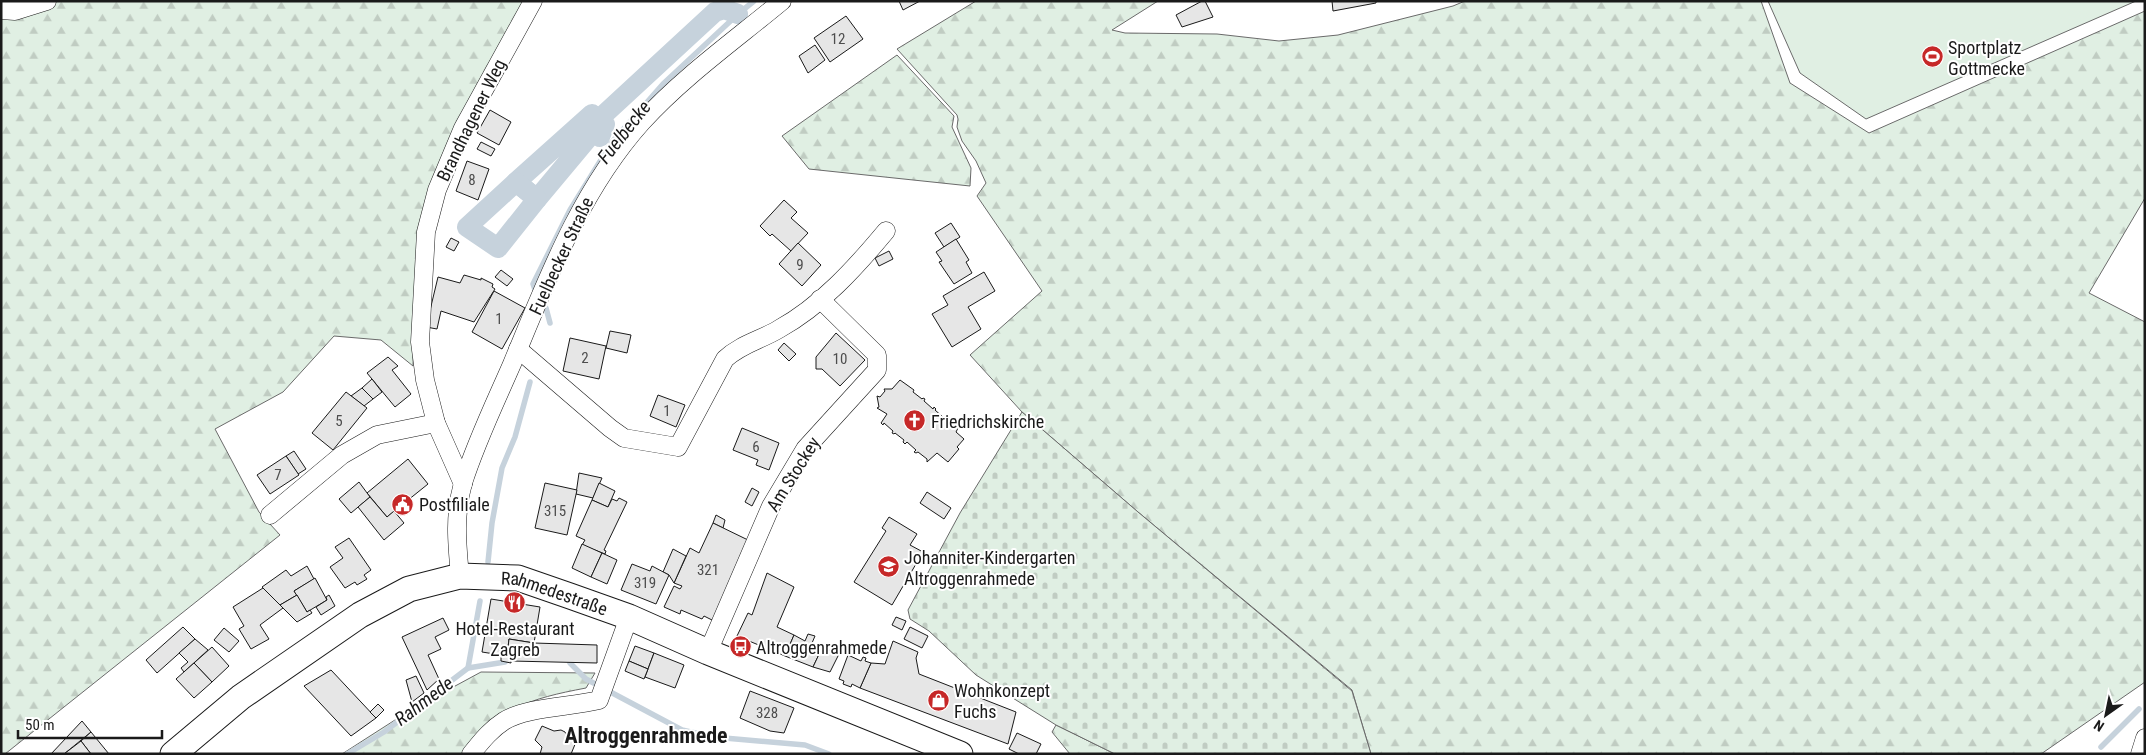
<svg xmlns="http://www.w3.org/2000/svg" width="2146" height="755" font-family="'Roboto Condensed',sans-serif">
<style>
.grass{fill:#e0efe3;stroke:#6a6a6a}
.forest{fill:url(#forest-firs);stroke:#6a6a6a}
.cemetery{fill:url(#cemetery-stones);stroke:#6a6a6a}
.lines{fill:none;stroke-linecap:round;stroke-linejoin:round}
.stream{stroke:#c6d2dc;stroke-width:5.5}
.canal{stroke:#c6d2dc;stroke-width:20}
.building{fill:#e6e6e6;stroke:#1a1a1a}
.street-casing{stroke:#1a1a1a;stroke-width:19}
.secondary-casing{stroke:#1a1a1a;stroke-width:27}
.street{stroke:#fff;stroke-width:18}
.secondary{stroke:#fff;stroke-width:25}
.labels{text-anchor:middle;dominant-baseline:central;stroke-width:4;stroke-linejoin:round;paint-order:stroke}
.number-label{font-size:15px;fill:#4d4d4d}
.poi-label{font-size:18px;fill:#1a1a1a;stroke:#fff;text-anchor:start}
.street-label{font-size:18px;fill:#1a1a1a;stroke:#fff}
.water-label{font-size:19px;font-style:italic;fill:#1a1a1a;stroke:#fff}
.district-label{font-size:22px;font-weight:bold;fill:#1a1a1a;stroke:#fff}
</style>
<defs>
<pattern id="forest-firs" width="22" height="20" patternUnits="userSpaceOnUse" patternTransform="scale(1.25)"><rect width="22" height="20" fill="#e0efe3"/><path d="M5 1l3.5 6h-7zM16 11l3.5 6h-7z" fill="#c0ccc2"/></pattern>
<pattern id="cemetery-stones" width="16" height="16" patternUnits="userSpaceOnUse" patternTransform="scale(1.25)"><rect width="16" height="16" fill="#e0efe3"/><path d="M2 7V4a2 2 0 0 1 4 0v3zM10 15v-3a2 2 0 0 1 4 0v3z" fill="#c0ccc2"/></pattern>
</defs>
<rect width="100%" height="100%" fill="#fff"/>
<polygon class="grass" points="1768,1 2136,1 1866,119 1800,73"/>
<g class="forest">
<polygon points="1,1 525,1 461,118 415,283 413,366 381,340 334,336 283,392 215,429 259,512 280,535 5,754 1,754"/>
<polygon points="976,1 1158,1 1112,30 1125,33 1217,34 1279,41 1338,35 1453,6 1465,1 1761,1 1790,83 1869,133 2145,11 2145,198 2089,293 2145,322 2145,682 2041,754 1371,754 1352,690 1138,512 1022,412 970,355 1042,291 977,196 986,183 976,161 962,141 957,127 958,119 957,115 897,49"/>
<polygon points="897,55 954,116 952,127 971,168 970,186 809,169 782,136"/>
<path d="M481 672 595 673 586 688C528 699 500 708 461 754H342L409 711Z"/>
<polygon points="1056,725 1115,754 1070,754 1052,732"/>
</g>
<polygon class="cemetery" points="1022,412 1138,512 1352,691 1371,754 1115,754 1056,725 976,675 929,631 910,619 908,610 960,513"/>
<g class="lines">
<g class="stream">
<polyline points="535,290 533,284 570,210 612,142 663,84 738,14 754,1"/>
<polyline points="546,308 550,323"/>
<polyline points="488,562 492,523 502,468 515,437 530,382"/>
<polyline points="570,663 586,679 682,730 713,737 805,745 829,754"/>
<polyline points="468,668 480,601"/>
<polyline points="2101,747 2139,709"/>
<polyline points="347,754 384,732 468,668 505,662"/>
</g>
<g class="canal">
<polyline points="598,120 592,114 516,182 537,199 593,132 600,137 605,124 598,120 715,12 724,9 738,14"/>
<polygon points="516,182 537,199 498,248 467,227"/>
</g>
</g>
<g class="building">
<polygon points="899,1 920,1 903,10"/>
<polygon points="1202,1 1205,1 1213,17 1182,27 1176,15"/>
<polygon points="1332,1 1376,1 1376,3 1333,11"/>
<polygon points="846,16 863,39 830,62 814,38"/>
<polygon points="815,45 825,60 808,73 799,56"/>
<polygon points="490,110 511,122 499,145 477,133"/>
<polygon points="481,142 495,149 491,156 477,149"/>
<polygon points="467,161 489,169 478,200 456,191"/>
<polygon points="784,200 797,212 791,218 808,233 791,251 772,234 770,236 760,226"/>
<polygon points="951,223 960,237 944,247 935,233"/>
<polygon points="451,238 459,242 454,251 446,247"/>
<polygon points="956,239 969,260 966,262 972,273 954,284 939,262 942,261 936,252"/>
<polygon points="798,243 821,265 802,286 779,264"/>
<polygon points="889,251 893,259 879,266 875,258"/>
<polygon points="501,270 513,279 507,286 495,277"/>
<polygon points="984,272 995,291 968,307 981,329 952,347 932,314 948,305 943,296"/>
<polygon points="464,275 481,280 481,278 493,284 492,287 495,289 474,322 441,311 437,329 426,327 438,277 460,283"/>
<polygon points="494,291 525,308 502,349 472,332"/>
<polygon points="610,331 631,335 627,353 606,348"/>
<polygon points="836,333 865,360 840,386 822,369 816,369 816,357"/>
<polygon points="570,338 606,346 599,379 563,371"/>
<polygon points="784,343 796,354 789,361 778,350"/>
<polygon points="388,357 398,366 392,370 411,394 395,407 367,373"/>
<polygon points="372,379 382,392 373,399 362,388"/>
<polygon points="900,380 914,390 913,392 922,399 923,398 925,399 924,401 933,409 934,407 936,409 935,410 944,418 945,416 947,418 946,420 955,427 956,426 958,428 956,432 964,439 957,447 959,449 948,462 937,453 927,462 927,459 918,452 916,453 914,452 916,450 907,442 905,444 903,442 904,440 895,433 894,434 892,433 893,431 884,423 883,425 881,423 887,414 877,408 879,407 877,396 880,397 885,391 884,389 892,389"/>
<polygon points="362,388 373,399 364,406 351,396"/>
<polygon points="346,392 367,408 333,450 312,433"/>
<polygon points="658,395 685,405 676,427 650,416"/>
<polygon points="742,428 779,443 769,470 756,465 758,460 733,450"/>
<polygon points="294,451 306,469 298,474 286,456"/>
<polygon points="286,456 299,475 270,494 257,475"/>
<polygon points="408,459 428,484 387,517 367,493"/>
<polygon points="579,473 602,478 593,498 576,494"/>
<polygon points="359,482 370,497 351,513 339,499"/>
<polygon points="545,483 577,490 567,535 535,528"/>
<polygon points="599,483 615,491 608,507 592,500"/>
<polygon points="752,488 759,492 752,506 745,502"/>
<polygon points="927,492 951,508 944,519 920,503"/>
<polygon points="370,497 387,517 394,511 404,523 384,540 358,507"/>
<polygon points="619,498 627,502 604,550 606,551 605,554 582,545 585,540 576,536 592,500 608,507 612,499 617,501"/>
<polygon points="716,515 725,520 723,528 713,523"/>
<polygon points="889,517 917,534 910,545 923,552 892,605 854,582 886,531 882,528"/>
<polygon points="713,523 748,540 714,621 704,616 702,619 681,610 680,614 664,607 674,586 680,589 682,586 674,583 690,548 699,553"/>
<polygon points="349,538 371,570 364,575 367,579 357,585 355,582 345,588 330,567 343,558 335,547"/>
<polygon points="582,544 602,553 591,577 572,568"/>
<polygon points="673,549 686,556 674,583 669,575 663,572"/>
<polygon points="602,553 617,560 607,584 591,577"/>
<polygon points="632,564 650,571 652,566 669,575 656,604 621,590"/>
<polygon points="307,566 314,579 294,591 297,595 280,605 262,587 286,570 291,576"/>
<polygon points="767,573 794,587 777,627 794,635 785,656 737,636 748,613 752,615"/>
<polygon points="315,578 327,600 307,612 294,591"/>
<polygon points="263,588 283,608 260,625 269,639 251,649 239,629 244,626 233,607"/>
<polygon points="297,595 307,612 310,610 312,613 297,622 280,605"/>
<polygon points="329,595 335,606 321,615 316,607 327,600 326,597"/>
<polygon points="491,599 540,607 534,643 509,639 507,656 482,652"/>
<polygon points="896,617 906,621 902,630 892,625"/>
<polygon points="443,618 449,630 435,637 441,649 428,655 439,679 427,690 402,637"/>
<polygon points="183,627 195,639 157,673 146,660"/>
<polygon points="910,627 928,636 922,648 904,639"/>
<polygon points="224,628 239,641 229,652 214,640"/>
<polygon points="808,634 815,636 812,643 822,648 813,667 785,656 794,635 805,641"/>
<polygon points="195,639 208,650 184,672 181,668 188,662 179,653"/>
<polygon points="509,639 534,643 597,645 597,663 511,661 511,663 501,661 501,655 507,656"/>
<polygon points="893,641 918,652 916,658 919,674 1016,712 1008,744 860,688 871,663 885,664"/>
<polygon points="836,645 842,648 830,672 813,667 822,648 832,651"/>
<polygon points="635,646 654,653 648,669 629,661"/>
<polygon points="212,647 229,666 212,682 194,663"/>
<polygon points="654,653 684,665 675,688 645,677"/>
<polygon points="848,655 861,661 863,657 866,658 865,661 871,663 860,688 852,684 851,687 843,684 844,681 839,679"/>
<polygon points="629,661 648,669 644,679 625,671"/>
<polygon points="194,663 212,682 194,698 176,679"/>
<polygon points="331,670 376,718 351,736 304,686"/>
<polygon points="416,676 424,693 412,702 406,680"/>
<polygon points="750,691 794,708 784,733 770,731 740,718"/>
<polygon points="378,704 384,710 376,718 370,712"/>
<polygon points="82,721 91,732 64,754 51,754"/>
<polygon points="542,726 554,731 561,730 565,732 569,739 576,742 571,754 540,754 542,747 535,740"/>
<polygon points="91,732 109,754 91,754 81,741"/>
<polygon points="1017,733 1041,744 1036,754 1019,754 1009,749"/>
<polygon points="81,741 91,754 64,754"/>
</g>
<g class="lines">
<defs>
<g id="street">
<polyline points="1,10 15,11 47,1"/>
<path d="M518 349 610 428 624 438 678 447 725 359C741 344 761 340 779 329 821 306 856 267 886 231"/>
<polyline points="463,484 436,423 425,380 420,342 426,232 437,190 463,128 533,1"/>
<polyline points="270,515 342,455 377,435 436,423"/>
<path d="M460 576C457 544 454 515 463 483 476 442 495 403 512 364 547 280 580 191 642 122 683 77 735 40 782 1"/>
<polyline points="708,652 771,506 805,449 877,370 877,355 820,299"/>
<path d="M471 754C481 742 490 730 504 721 526 707 572 707 599 700L629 617"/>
<polyline points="2140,754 2145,738"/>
</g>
<g id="secondary">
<path id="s1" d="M173 754 241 697 360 615 409 589 460 576 518 578 570 596 629 617 708 652 960 754"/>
</g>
</defs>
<use href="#street" class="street-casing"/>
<use href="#secondary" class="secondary-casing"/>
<use href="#street" class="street"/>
<use href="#secondary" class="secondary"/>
</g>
<defs>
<symbol id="stadium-disc" viewBox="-11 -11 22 22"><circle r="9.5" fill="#c62828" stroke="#fff"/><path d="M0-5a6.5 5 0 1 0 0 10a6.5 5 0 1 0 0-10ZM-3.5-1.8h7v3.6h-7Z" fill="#fff"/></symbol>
<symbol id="church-disc" viewBox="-11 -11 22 22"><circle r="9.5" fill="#c62828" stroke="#fff"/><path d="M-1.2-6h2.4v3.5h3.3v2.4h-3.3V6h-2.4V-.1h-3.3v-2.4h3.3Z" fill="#fff"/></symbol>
<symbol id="civic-disc" viewBox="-11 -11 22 22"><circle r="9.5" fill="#c62828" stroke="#fff"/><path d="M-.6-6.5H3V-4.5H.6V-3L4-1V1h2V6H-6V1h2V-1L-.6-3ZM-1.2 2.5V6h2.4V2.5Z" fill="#fff"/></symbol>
<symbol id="school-disc" viewBox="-11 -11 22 22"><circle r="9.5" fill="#c62828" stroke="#fff"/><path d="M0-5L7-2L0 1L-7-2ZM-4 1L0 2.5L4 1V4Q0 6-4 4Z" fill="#fff"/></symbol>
<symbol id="restaurant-disc" viewBox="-11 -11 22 22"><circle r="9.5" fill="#c62828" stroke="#fff"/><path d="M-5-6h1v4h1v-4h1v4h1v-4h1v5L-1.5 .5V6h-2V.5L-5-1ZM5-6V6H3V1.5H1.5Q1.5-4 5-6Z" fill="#fff"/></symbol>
<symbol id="bus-disc" viewBox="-11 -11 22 22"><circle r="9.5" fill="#c62828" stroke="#fff"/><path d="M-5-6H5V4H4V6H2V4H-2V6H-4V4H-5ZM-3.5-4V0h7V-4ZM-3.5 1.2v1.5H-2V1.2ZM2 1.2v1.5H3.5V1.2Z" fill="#fff"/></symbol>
<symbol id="shop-disc" viewBox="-11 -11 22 22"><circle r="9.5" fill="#c62828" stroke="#fff"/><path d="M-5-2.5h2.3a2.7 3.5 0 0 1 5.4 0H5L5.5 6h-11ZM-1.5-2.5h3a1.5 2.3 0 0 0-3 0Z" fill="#fff"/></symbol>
</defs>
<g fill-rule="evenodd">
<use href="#stadium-disc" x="1920" y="44" width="25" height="25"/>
<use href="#church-disc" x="902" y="408" width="25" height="25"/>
<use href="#civic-disc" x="390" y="492" width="25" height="25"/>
<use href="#school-disc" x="876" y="554" width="25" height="25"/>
<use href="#restaurant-disc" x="502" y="590" width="25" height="25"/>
<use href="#bus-disc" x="728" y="634" width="25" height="25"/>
<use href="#shop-disc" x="926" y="688" width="25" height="25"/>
</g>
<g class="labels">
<g class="number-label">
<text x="838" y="39">12</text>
<text x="472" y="180">8</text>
<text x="800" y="265">9</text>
<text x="499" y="319">1</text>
<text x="585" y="358">2</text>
<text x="840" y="359">10</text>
<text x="667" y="411">1</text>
<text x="339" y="421">5</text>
<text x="756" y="447">6</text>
<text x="278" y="475">7</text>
<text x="555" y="511">315</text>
<text x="708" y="570">321</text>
<text x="645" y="583">319</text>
<text x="767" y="713">328</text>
</g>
<g class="poi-label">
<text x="1948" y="47">Sportplatz<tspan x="1948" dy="21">Gottmecke</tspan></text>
<text x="931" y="421">Friedrichskirche</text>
<text x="419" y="504">Postfiliale</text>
<text x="904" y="557">Johanniter-Kindergarten<tspan x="904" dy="21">Altroggenrahmede</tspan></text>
<text x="515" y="628" text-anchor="middle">Hotel-Restaurant<tspan x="515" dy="21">Zagreb</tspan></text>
<text x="756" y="647">Altroggenrahmede</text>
<text x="954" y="690">Wohnkonzept<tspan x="954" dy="21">Fuchs</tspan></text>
</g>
<g class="street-label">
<text transform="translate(471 120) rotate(-64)">Brandhagener Weg</text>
<text transform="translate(561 256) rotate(-65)">Fuelbecker Straße</text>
<text transform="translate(793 474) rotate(-58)">Am Stockey</text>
<text stroke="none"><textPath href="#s1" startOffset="438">Rahmedestraße</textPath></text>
</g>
<g class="water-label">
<text transform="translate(624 132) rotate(-52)">Fuelbecke</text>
<text transform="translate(424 701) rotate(-37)">Rahmede</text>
</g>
<g class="district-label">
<text x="646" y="735">Altroggenrahmede</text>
</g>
</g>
<rect width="2146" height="755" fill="none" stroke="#1a1a1a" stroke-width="5"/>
<g transform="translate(2106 715) rotate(213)" stroke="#ffffff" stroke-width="4" paint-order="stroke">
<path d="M0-4L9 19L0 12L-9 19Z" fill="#1a1a1a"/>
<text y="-8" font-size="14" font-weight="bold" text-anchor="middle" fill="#1a1a1a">N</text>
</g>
<path d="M18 730v8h144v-8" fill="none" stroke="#1a1a1a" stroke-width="2.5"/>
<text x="25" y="730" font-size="15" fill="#1a1a1a" stroke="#ffffff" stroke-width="4" paint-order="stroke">50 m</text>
</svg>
